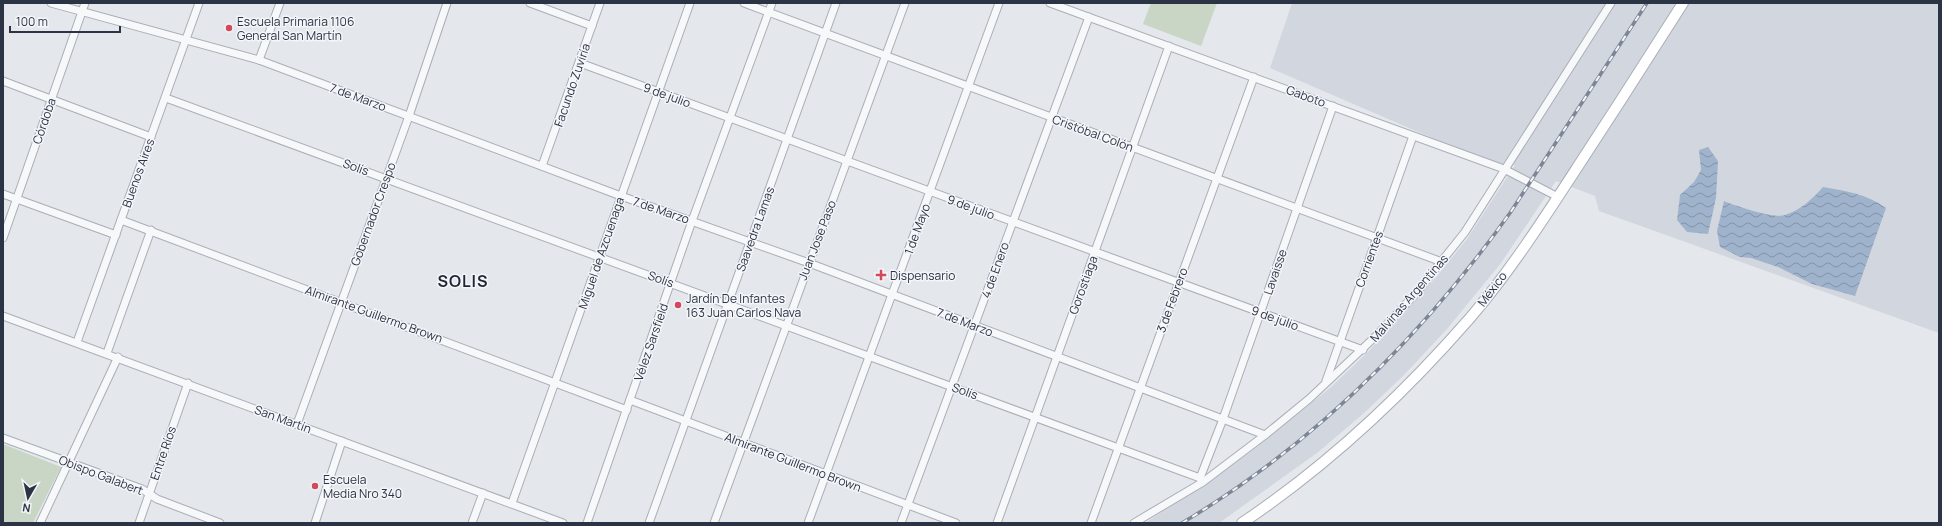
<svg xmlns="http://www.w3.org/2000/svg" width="1942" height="526" font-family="Manrope,sans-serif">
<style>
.built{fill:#d2d6de}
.green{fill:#c9d6c5}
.water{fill:url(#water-waves)}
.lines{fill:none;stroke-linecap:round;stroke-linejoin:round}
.street-casing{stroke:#a9aeb7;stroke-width:9}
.secondary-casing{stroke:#a9aeb7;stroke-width:12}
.street{stroke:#f7f8fa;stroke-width:7}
.secondary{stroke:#fff;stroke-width:10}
.rail-casing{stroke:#7d8696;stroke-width:3.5}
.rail{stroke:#f4f6f9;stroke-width:2;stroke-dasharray:6;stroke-linecap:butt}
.poi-dot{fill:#d1495b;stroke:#f4f6f9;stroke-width:1.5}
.labels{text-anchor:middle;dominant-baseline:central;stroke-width:3;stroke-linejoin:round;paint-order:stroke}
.poi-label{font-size:12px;fill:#2b3445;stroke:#f4f6f9;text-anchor:start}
.street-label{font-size:12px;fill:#2b3445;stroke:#f4f6f9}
.district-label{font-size:16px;font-weight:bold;letter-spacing:1px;fill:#1d2536;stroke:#f4f6f9}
</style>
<defs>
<pattern id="water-waves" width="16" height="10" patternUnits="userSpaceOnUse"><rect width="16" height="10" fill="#9fb4cc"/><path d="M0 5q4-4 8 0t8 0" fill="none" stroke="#8293a7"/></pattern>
</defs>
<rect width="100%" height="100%" fill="#e4e7ec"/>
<polygon class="built" points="1292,3 1939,3 1939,333 1599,211 1595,196 1556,181 1501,263 1447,329 1404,375 1363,414 1317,453 1219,523 1145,523 1223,472 1253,450 1330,388 1369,351 1437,276 1467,239 1515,165 1508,162 1504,169 1270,68"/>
<g class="green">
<polygon points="1151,3 1217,3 1201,46 1143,24"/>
<polygon points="3,444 61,467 33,523 3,523"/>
</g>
<g class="water">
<polygon points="1708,147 1718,161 1716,198 1708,234 1687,232 1677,220 1680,195 1694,182 1701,170 1699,150"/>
<path d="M1823 187C1846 191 1867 194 1886 208L1855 296 1812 284 1778 267 1751 258 1740 257 1720 247 1717 231 1724 201C1736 206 1774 219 1785 215 1801 210 1812 199 1823 187Z"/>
</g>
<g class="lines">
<defs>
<g id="street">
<polyline points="51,3 259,60 621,196 809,263 1265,435"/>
<polyline points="530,3 592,26"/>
<polyline points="744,3 1442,262"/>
<polyline points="1050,3 1504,169 1558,197"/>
<polyline points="259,60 280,3"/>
<polyline points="580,63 1363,350"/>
<polyline points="3,81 151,137"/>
<polyline points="166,98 1200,478"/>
<polyline points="542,166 600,3"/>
<polyline points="3,194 116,235"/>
<polyline points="121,220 627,410"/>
<polyline points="3,238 85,3"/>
<polyline points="3,316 563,523"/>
<polyline points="77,342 199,3"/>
<polyline points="107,353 151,230"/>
<polyline points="1326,381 1413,136"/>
<polyline points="630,400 956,523"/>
<polyline points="297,424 409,116 447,3"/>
<polyline points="3,438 142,489 157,499 220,523"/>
<polyline points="1202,480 1200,478 1223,419 1333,106"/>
<polyline points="512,503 690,3"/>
<polyline points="40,523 118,357"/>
<polyline points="139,523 188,383"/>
<polyline points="315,523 342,441"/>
<polyline points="472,523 483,493"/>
<polyline points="587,523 692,221 772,3"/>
<polyline points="649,523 836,3"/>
<polyline points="714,523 905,3"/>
<polyline points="808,523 999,3"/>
<polyline points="901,523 1089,17"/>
<polyline points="997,523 1169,46"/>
<polyline points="1091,523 1254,77"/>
<polyline points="1134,523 1203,482 1265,435 1309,399 1377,335 1417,292 1465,232 1611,3"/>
</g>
<path id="secondary" d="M1242 523C1327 466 1403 395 1470 318 1512 269 1547 214 1582 160 1616 108 1650 55 1683 3"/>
</defs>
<use href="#street" class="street-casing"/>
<use href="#secondary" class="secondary-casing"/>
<use href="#street" class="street"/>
<use href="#secondary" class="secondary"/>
<defs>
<path id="rail" d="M1182 523C1313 445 1422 336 1510 213L1647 3"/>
</defs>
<use href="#rail" class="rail-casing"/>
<use href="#rail" class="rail"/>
</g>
<g class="poi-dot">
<circle cx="229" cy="28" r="4"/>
<path d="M879 269h4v4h4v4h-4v4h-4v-4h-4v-4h4z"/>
<circle cx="678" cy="305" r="4"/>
<circle cx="315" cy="486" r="4"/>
</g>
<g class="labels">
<g class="poi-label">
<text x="237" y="21">Escuela Primaria 1106<tspan x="237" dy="14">General San Martín</tspan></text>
<text x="890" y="275">Dispensario</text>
<text x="686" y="298">Jardín De Infantes<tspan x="686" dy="14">163 Juan Carlos Nava</tspan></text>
<text x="323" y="479">Escuela<tspan x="323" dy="14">Media Nro 340</tspan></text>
</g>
<g class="street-label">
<text transform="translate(572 85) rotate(-71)">Facundo Zuviría</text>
<text transform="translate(667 95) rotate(20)">9 de julio</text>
<text transform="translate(1306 96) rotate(20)">Gaboto</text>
<text transform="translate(358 97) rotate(20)">7 de Marzo</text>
<text transform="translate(44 121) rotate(-71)">Córdoba</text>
<text transform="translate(1093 133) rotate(20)">Cristóbal Colón</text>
<text transform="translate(356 167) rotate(20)">Solís</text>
<text transform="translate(138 173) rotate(-70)">Buenos Aires</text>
<text transform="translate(971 207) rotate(20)">9 de julio</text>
<text transform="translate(661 210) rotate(19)">7 de Marzo</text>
<text transform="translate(373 214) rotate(-70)">Gobernador Crespo</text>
<text transform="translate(755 229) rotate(-70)">Saavedra Lamas</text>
<text transform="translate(917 229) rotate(-70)">1 de Mayo</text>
<text transform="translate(817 240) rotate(-69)">Juan Jose Paso</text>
<text transform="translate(601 253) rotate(-71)">Miguel de Azcuenaga</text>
<text transform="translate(1369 259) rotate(-70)">Corrientes</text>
<text transform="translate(995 270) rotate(-70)">4 de Enero</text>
<text transform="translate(1275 272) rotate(-71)">Lavaisse</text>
<text transform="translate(661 279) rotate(20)">Solís</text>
<text transform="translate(1083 285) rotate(-70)">Gorostiaga</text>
<text transform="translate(1492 289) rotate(-53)">México</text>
<text transform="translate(1409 298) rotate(-49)">Malvinas Argentinas</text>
<text transform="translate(1172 300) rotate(-70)">3 de Febrero</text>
<text transform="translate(374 314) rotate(20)">Almirante Guillermo Brown</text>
<text transform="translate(1275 318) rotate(20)">9 de julio</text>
<text transform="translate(965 322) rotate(21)">7 de Marzo</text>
<text transform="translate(651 342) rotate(-71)">Vélez Sarsfield</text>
<text transform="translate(965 391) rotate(20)">Solís</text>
<text transform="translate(283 419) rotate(20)">San Martín</text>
<text transform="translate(163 453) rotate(-71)">Entre Ríos</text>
<text transform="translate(793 462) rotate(21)">Almirante Guillermo Brown</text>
<text transform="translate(101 475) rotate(21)">Obispo Galabert</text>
</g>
<g class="district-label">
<text x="463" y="281">SOLIS</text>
</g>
</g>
<rect width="1942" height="526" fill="none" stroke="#2b3445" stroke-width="8"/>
<g transform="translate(28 498) rotate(189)" stroke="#f4f6f9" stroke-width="3" paint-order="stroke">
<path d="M0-3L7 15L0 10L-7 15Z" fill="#2b3445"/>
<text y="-6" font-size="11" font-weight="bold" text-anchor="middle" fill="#2b3445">N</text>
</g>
<path d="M10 26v6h110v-6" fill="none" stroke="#2b3445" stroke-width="2"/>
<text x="16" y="26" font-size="12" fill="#2b3445" stroke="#f4f6f9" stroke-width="3" paint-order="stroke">100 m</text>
</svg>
